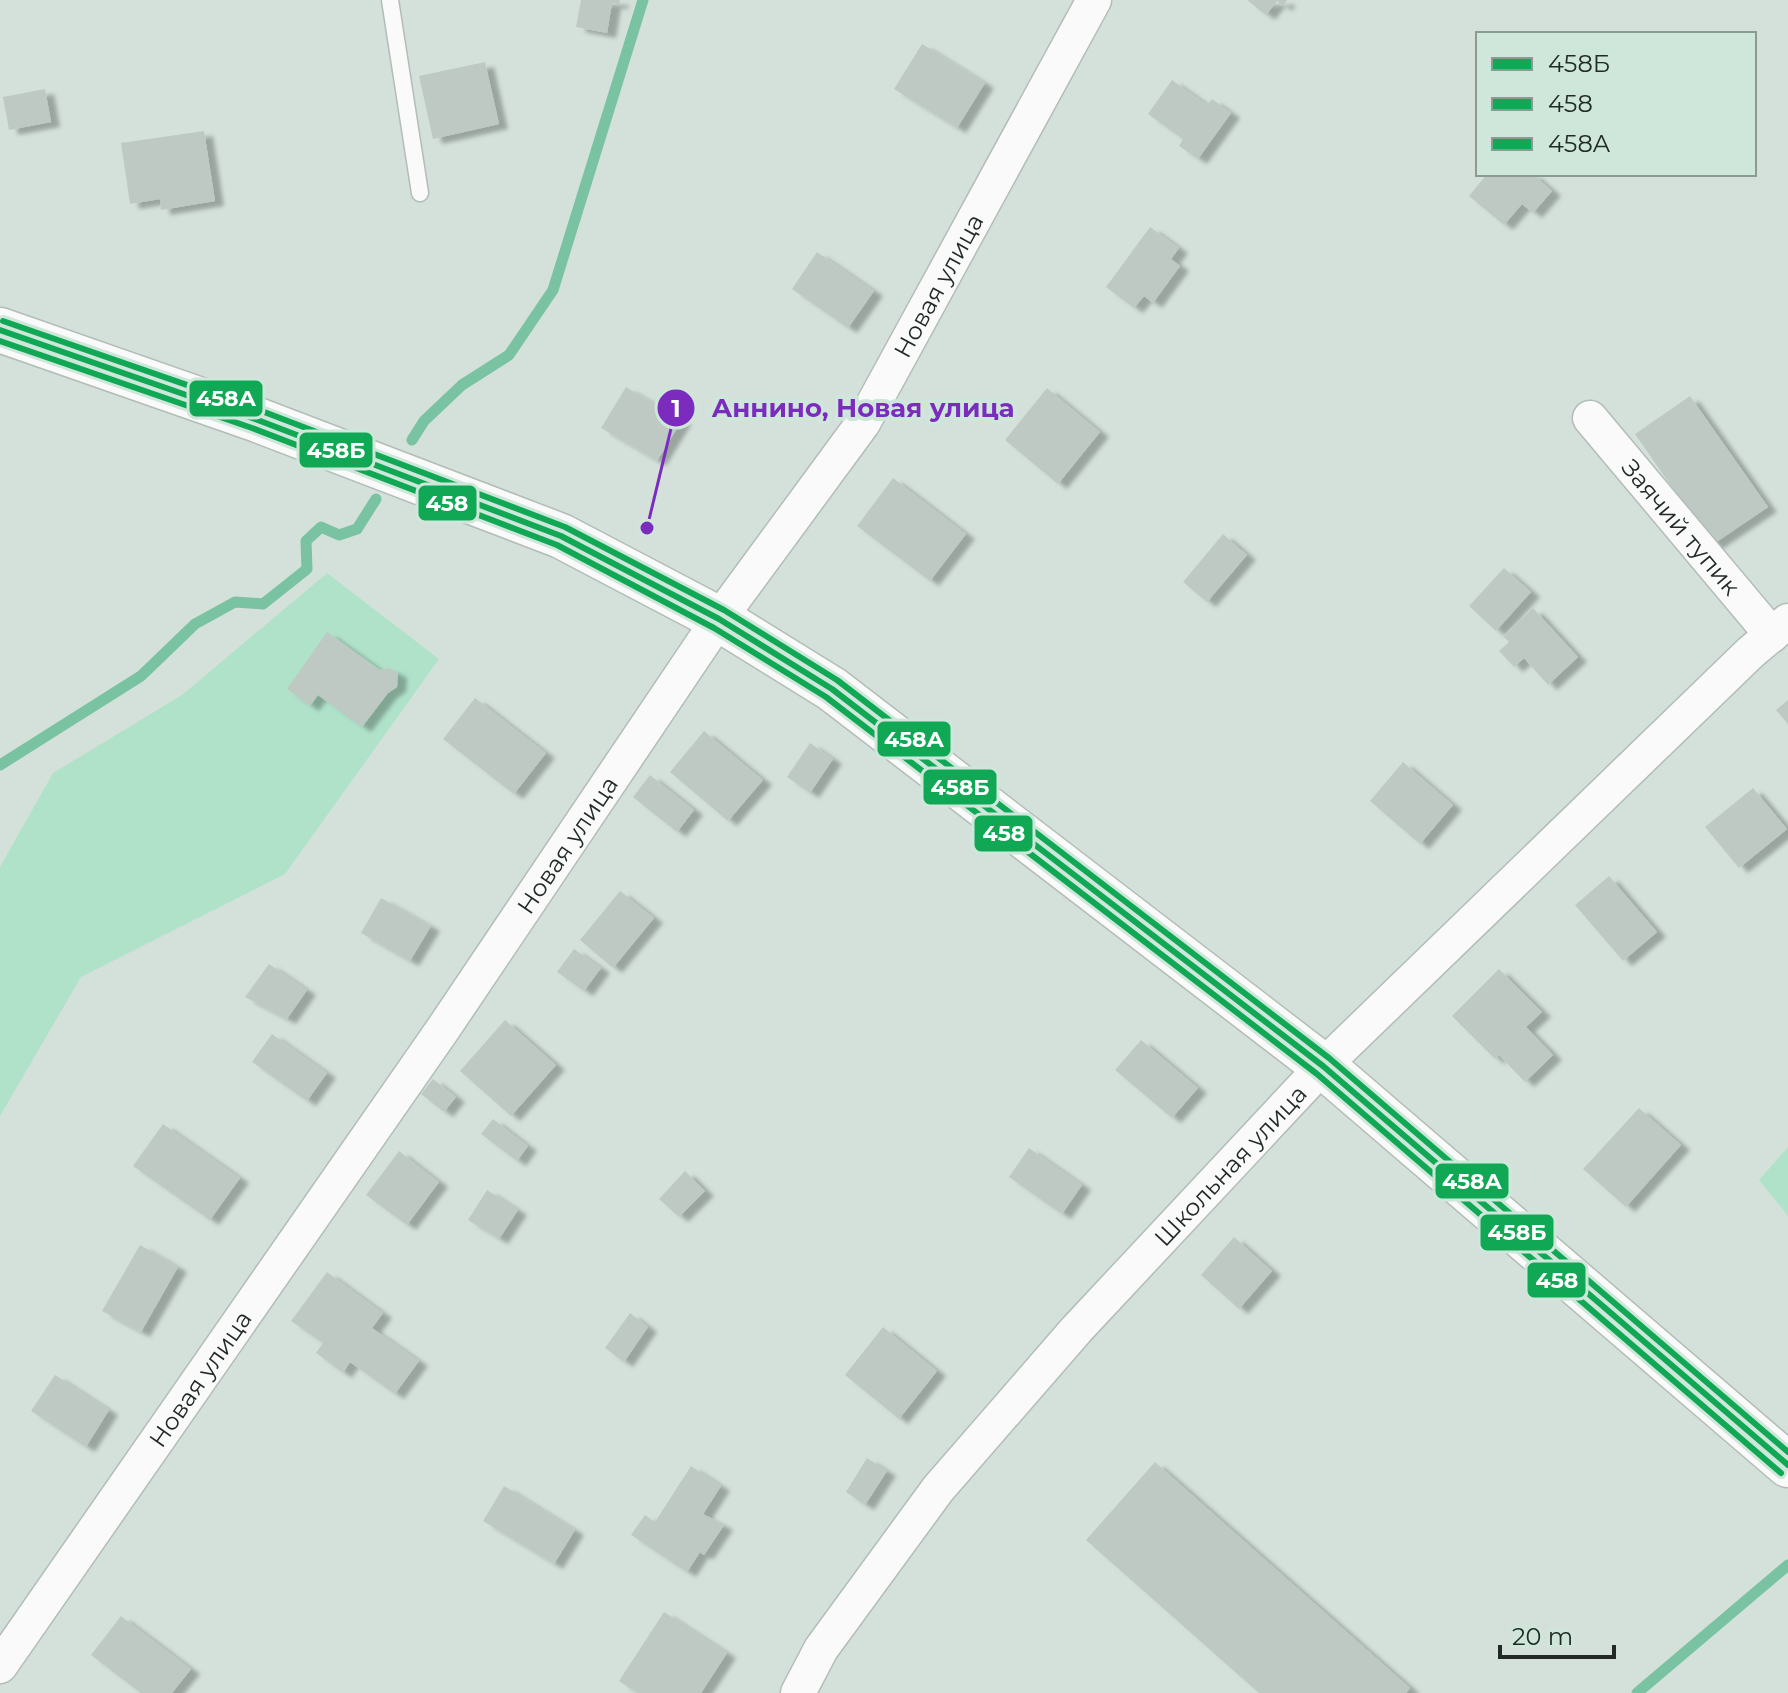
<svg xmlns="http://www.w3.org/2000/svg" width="1788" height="1693" font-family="Montserrat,sans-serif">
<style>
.green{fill:#b0e2ca}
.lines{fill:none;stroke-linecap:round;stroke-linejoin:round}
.stream{stroke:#79c2a2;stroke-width:11}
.building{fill:#bec9c3;filter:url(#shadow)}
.lane-casing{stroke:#b3bdb8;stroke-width:19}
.street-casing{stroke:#b3bdb8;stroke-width:37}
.secondary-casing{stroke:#b3bdb8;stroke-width:47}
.lane{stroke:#f9faf9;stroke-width:16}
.street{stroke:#f9faf9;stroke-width:34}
.secondary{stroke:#f9faf9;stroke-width:44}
.bus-1-casing{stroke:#cee7da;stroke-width:12}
.bus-2-casing{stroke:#cee7da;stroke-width:12}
.bus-3-casing{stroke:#cee7da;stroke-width:12}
.bus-1{stroke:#10a855;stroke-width:6}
.bus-2{stroke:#10a855;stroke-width:6}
.bus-3{stroke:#10a855;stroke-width:6}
.labels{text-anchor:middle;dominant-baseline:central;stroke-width:8;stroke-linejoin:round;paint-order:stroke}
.street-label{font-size:24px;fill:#212a25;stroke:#cee7da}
.leader{fill:none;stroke:#7b2cbf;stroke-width:3}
.callout-dot{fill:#7b2cbf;stroke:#cee7da;stroke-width:3}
.mark-label{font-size:24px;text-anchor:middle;font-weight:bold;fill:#fff}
.callout-label{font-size:26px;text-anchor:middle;font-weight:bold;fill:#7b2cbf;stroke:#cee7da;stroke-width:8;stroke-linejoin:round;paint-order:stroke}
.line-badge{stroke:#cee7da;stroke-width:3}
.badge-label{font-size:22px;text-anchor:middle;font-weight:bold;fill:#fff}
</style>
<defs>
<filter id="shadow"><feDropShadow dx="9" dy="5" stdDeviation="2" flood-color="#0004"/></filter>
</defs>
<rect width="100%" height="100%" fill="#d4e1da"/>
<g class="green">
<polygon points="327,573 439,659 285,874 81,977 0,1116 0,867 53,773 182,695"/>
<polygon points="1788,1147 1788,1216 1759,1180"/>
</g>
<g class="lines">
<g class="stream">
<polyline points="412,440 424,421 462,385 509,355 553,290 643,0"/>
<polyline points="0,765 141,676 195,624 235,602 263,604 307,569 306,541 321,527 339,535 357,529 376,499"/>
<polyline points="1637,1693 1788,1565"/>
</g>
</g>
<g class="building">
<polygon points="581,0 620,0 619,4 612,3 607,33 576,27"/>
<polygon points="1247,0 1287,0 1283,6 1277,1 1266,15"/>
<polygon points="922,44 985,83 957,128 894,89"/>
<polygon points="485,62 499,124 433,139 419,76"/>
<polygon points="1172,80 1207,105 1212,99 1231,113 1198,159 1179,146 1183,139 1148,114"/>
<polygon points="45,89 51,122 9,130 3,97"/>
<polygon points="204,131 215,201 161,210 160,199 130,204 121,143"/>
<polygon points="1487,174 1533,174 1552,191 1533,213 1522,204 1504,225 1469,196"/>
<polygon points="1150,227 1179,248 1171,259 1180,266 1153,303 1144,296 1134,308 1106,287"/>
<polygon points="817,252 874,291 848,328 792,289"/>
<polygon points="626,387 682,420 657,461 601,428"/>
<polygon points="1047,388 1100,432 1058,484 1005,440"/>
<polygon points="1690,396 1768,507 1712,545 1635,434"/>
<polygon points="893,478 966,534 930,581 857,526"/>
<polygon points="1223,534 1247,555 1207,602 1183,582"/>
<polygon points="1504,568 1531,592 1496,631 1469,606"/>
<polygon points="1533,608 1578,657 1548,685 1524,658 1514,667 1499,651 1509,642 1503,636"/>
<polygon points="327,632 380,670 389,668 398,673 397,687 388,693 362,727 318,695 310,706 287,689"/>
<polygon points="475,698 546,753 514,794 443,739"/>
<polygon points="1788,700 1788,724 1776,710"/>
<polygon points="704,731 763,780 728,821 670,772"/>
<polygon points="810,743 833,759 810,793 787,777"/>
<polygon points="1403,762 1453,805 1420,844 1370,801"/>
<polygon points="650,775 694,810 677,832 633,797"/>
<polygon points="1753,788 1787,829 1739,868 1705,827"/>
<polygon points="1609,876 1657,932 1623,961 1575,905"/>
<polygon points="620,891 654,918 613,968 580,940"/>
<polygon points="381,898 431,926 410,961 361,933"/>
<polygon points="574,949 601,968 584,991 557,972"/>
<polygon points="269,964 307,990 287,1019 245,997"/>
<polygon points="1499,969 1542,1012 1526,1027 1553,1055 1525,1082 1499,1055 1495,1059 1452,1016"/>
<polygon points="505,1020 556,1065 511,1116 460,1071"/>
<polygon points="272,1034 327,1073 307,1101 252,1062"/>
<polygon points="1141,1040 1198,1088 1172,1118 1115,1070"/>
<polygon points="433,1079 456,1097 444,1112 421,1094"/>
<polygon points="1639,1108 1681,1145 1626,1207 1583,1169"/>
<polygon points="493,1119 528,1146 517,1161 481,1134"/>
<polygon points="163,1124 240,1178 210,1220 133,1166"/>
<polygon points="1029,1148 1082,1185 1062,1214 1009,1177"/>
<polygon points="399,1151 439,1182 407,1225 366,1195"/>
<polygon points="685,1171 705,1191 679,1217 659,1199"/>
<polygon points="487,1190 518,1210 499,1239 468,1220"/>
<polygon points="1234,1237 1272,1271 1239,1309 1201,1275"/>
<polygon points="140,1245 178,1267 141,1332 102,1311"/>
<polygon points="327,1272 383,1313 372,1328 419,1361 395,1394 350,1362 343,1373 316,1353 323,1343 291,1321"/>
<polygon points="630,1313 648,1327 624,1362 605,1348"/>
<polygon points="883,1327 937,1371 899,1419 845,1375"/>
<polygon points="55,1375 109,1410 86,1447 31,1411"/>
<polygon points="867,1458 887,1471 865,1505 846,1492"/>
<polygon points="1155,1462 1410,1688 1406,1693 1259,1693 1086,1540"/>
<polygon points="691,1466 721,1486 703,1514 724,1525 704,1555 700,1552 687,1572 631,1535 645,1515 655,1522"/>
<polygon points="504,1486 575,1530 554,1564 483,1521"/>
<polygon points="664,1612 727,1653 701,1693 637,1693 619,1681"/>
<polygon points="121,1616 191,1669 172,1693 141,1693 91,1655"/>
</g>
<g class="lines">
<defs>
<polyline id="lane" points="390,0 420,193"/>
<g id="street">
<path id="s1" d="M1590 418 1772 635"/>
<path id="s2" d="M0 1666 443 1029 719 619 863 423 1094 0"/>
<path id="s3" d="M798 1693 821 1649 938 1489 1077 1329 1323 1066 1751 652 1788 621"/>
</g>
<polyline id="secondary" points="0,330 255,419 561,536 719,619 832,689 1323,1066 1788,1465"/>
</defs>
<use href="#lane" class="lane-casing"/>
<use href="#street" class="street-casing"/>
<use href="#secondary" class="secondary-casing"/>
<use href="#lane" class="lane"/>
<use href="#street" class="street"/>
<use href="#secondary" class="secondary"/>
<defs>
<polyline id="bus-1" points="0,330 255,419 561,536 719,619 832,689 1323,1066 1788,1465"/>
<polyline id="bus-2" points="0,341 252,428 557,545 714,628 826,697 1317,1074 1781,1473"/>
<polyline id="bus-3" points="3,321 259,410 565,527 724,610 837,680 1329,1058 1788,1452"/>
</defs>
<use href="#bus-1" class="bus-1-casing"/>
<use href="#bus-2" class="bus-2-casing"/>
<use href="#bus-3" class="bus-3-casing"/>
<use href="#bus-1" class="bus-1"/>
<use href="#bus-2" class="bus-2"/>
<use href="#bus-3" class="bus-3"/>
</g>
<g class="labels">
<g class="street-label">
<text stroke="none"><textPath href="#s2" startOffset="1670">Новая улица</textPath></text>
<text stroke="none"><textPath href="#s1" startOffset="142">Заячий тупик</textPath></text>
<text stroke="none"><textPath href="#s2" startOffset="998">Новая улица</textPath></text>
<text stroke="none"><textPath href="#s3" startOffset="684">Школьная улица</textPath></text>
<text stroke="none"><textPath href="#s2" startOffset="350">Новая улица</textPath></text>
</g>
</g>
<path class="leader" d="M647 528L676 408"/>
<g class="callout-dot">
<circle cx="647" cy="528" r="8"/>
<circle cx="676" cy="408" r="20"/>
</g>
<g class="mark-label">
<text x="676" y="417">1</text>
</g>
<g class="callout-label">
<text x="863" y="417">Аннино, Новая улица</text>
</g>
<g class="line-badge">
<rect x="188" y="379" width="76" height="39" rx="8" fill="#10a855"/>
<rect x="298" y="431" width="76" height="38" rx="8" fill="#10a855"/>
<rect x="417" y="484" width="61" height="38" rx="8" fill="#10a855"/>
<rect x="876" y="720" width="76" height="38" rx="8" fill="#10a855"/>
<rect x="922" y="768" width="76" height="38" rx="8" fill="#10a855"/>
<rect x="973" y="814" width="61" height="39" rx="8" fill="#10a855"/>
<rect x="1434" y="1162" width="76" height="38" rx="8" fill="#10a855"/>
<rect x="1479" y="1213" width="76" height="39" rx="8" fill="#10a855"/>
<rect x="1526" y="1261" width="61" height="38" rx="8" fill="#10a855"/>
</g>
<g class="badge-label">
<text x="226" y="406">458А</text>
<text x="336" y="458">458Б</text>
<text x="447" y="511">458</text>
<text x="914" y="747">458А</text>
<text x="960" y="795">458Б</text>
<text x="1004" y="841">458</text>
<text x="1472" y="1189">458А</text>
<text x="1517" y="1240">458Б</text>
<text x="1557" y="1288">458</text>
</g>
<rect x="1476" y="32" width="280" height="144" fill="#cee7da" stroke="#899b92" stroke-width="2"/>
<rect x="1492" y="58" width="40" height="12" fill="#10a855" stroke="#899b92" stroke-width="2"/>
<text x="1548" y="72" font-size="24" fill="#212a25">458Б</text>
<rect x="1492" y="98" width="40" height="12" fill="#10a855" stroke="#899b92" stroke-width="2"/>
<text x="1548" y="112" font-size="24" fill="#212a25">458</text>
<rect x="1492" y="138" width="40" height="12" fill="#10a855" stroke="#899b92" stroke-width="2"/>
<text x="1548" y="152" font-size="24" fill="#212a25">458А</text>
<path d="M1500 1645v12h114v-12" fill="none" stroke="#212a25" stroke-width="4"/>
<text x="1512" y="1645" font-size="24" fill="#212a25" stroke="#cee7da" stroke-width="6" paint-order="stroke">20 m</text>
</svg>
